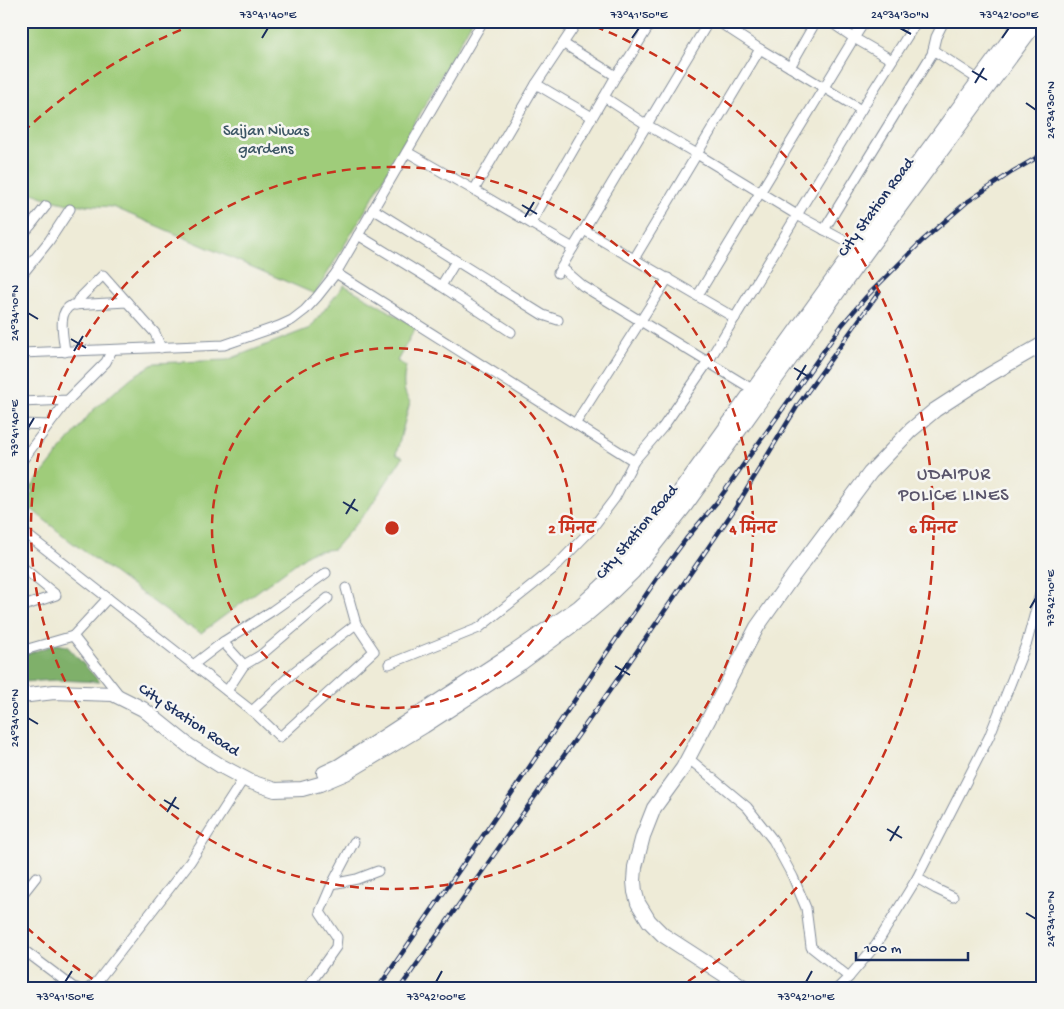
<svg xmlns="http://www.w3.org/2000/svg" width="1064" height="1009" font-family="'Gochi Hand','Playpen Sans Deva',sans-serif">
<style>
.green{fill:#9fcc7a;stroke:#5d7e6c}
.forest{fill:#7fb06a;stroke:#4d7064}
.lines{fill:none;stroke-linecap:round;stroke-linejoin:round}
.minor-casing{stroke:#848d9a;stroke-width:11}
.primary-casing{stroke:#848d9a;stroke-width:16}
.minor{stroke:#fff;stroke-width:9}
.primary{stroke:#fff;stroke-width:14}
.rail-casing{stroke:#1b2f5e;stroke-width:4.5}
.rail{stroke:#f6f6f2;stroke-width:2.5;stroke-dasharray:8;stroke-linecap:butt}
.ticks{fill:none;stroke:#1b2f5e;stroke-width:2}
.ring{fill:none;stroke:#c8321e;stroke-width:2.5;stroke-dasharray:9 6}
.labels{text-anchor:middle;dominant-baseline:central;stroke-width:5;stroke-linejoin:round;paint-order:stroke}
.park-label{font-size:16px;fill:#3c5665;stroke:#f6f6f2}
.street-label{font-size:16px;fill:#1b2f5e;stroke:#f6f6f2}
.neighbourhood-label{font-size:18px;letter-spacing:1px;fill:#59546a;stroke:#f6f6f2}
.centre{fill:#c8321e;stroke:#f6f6f2;stroke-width:2.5}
.ring-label{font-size:15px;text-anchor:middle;font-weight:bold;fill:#c8321e;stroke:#f6f6f2;stroke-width:5;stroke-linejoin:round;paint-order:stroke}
.neatline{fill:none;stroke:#1b2f5e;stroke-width:2}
.ticks-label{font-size:12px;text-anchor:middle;fill:#1b2f5e}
</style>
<rect width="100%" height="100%" fill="#f6f6f2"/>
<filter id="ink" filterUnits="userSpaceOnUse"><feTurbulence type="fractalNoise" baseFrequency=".02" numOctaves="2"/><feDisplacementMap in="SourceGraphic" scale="10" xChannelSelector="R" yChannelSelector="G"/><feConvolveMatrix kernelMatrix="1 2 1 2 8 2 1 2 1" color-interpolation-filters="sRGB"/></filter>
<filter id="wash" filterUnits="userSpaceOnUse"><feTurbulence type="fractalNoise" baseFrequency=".0096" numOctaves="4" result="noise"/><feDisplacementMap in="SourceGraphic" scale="20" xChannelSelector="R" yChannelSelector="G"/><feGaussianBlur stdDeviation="1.12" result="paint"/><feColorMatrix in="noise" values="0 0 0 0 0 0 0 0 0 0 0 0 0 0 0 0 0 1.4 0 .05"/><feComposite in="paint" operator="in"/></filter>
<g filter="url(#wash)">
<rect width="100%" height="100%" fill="#eeebd7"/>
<g class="green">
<polygon points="21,21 472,21 368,206 315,294 113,207 68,204 52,200 21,189"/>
<path d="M344 285 416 327 397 361 406 366C403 379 402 392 410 402L396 454 403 457 368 510 334 549 311 552 201 633 189 626 188 627 70 541 24 503 33 491 30 489 92 411 132 377 155 363 227 360 310 328Z"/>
</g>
<polygon class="forest" points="56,644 67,646 100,682 58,680 21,682 21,656"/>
</g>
<g filter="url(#ink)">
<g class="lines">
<defs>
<g id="minor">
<polyline points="717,21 760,49"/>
<polyline points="829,21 854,38 865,21"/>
<polyline points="564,44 616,76"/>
<polyline points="933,50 979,80"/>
<polyline points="790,67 816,21"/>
<polyline points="536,84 578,21"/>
<polyline points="604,97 616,76 629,58 652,21"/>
<polyline points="407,152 474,190 536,84 592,117"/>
<polyline points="474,190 573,248 709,21"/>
<polyline points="373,209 543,315 558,320"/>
<polyline points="21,219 31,225 21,237"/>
<polyline points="531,223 604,97 647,125 697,154 634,259"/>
<polyline points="31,225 46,206"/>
<polyline points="584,230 735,318"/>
<polyline points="824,230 932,54 936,37 944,21"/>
<polyline points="358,235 441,286 511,332"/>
<polyline points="856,247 797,215 874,89 917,21"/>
<polyline points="562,268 583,286 757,392"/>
<polyline points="336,273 634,461"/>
<polyline points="558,273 573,248"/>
<polyline points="21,276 49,241 70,209"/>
<polyline points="441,286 456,261"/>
<polyline points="698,295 854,38 892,60"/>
<polyline points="76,305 78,300 103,275 127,302"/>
<path d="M65 352C64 338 56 312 72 305L127 302 155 333 161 348"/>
<polyline points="21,353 224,345 279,326 292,320 305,310 317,297 336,273 483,21"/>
<polyline points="21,402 68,400 106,362 112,350"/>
<polyline points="21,424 49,425"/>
<polyline points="575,424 668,278"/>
<polyline points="21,462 68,400"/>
<polyline points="21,530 256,714 280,737 374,651 356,624 346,588"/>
<polyline points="21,566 56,595 21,607"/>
<polyline points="73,636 108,598"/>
<polyline points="223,642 272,611 326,573"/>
<polyline points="21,651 73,636 120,696"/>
<polyline points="389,664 479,628 553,569 590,531 615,498 634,461 663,427 708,362 797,215 697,154 760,49 861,110"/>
<polyline points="193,665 223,642 244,665 261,655 328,598"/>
<polyline points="227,691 244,665"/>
<polyline points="252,711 295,671 356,624"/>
<polyline points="688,758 747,807 773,840 793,877 806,908 811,947 849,977"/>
<polyline points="354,842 332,884 357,879 378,871"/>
<polyline points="917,878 936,889 953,897"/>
<polyline points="21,896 36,877"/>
<polyline points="21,948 73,987 77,988"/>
<polyline points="89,988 96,983 190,862 244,778"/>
<polyline points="307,988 336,947 337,937 320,912 332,884"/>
<polyline points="838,988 849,977 876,945 917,878 989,737 1027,642 1043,583"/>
</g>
<g id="primary">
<polyline points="21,696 54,692 113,694 143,709 189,746 221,766 251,782 275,790 302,789 320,784 346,773 424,726 521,663 586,615 606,598 633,572 685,506 865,254 1037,21"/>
<polyline points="324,773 339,766 514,652 579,607 599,589 623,566 676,497 856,247 1014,33 1021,21"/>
<polyline points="745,988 663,935 649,921 638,903 635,892 634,881 635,867 643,836 654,808 683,768 757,627 793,576 870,473 911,430 935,410 989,375 1043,344"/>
</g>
</defs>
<use href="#minor" class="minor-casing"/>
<use href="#primary" class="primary-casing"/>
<use href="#minor" class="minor"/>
<use href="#primary" class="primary"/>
<defs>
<g id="rail">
<polyline points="378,988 480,840 660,574 686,539 717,502 842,325 866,297 922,241 967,202 1012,172 1043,154"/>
<polyline points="400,988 622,673 736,507 798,405 879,292"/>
</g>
</defs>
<use href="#rail" class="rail-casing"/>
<use href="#rail" class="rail"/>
</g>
</g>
<path class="ticks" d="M900 28 911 34M262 38 268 28M632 38 639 28M1002 38 1009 28M972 71 987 80M975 83 984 68M1026 103 1036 110M522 205 537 214M525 217 534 202M28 313 38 319M71 339 86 348M74 351 83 336M794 368 809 377M797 380 806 365M28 428 34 418M343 502 358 511M346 514 355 499M1030 608 1036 598M615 666 630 675M618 678 627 663M28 718 38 724M164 800 179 809M167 812 176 797M887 829 902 838M890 841 899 826M1026 913 1036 919M65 982 72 971M436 982 442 971M806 982 812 971"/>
<g class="ring">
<circle cx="392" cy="528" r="180"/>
<circle cx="392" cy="528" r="361"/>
<path d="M105 987A541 541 0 0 1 23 924M23 132A541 541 0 0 1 203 21M581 21A541 541 0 0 1 679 987"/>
</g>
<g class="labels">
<g class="park-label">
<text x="266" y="132">Saijan Niwas<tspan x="266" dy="18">gardens</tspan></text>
</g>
<g class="street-label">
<text transform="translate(877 208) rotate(-54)">City Station Road</text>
<text transform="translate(638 533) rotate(-50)">City Station Road</text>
<text transform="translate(188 721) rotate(34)">City Station Road</text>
</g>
<g class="neighbourhood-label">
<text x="954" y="475">UDAIPUR<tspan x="954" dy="21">POLICE LINES</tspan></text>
</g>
</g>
<circle cx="392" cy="528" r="8" class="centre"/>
<g class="ring-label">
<text x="572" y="533">2 मिनट</text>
<text x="753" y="533">4 मिनट</text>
<text x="933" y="533">6 मिनट</text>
</g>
<rect width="1064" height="1009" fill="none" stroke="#f6f6f2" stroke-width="55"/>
<path d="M856 952v8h112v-8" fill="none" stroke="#1b2f5e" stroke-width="2.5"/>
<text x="864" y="952" font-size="15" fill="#1b2f5e" stroke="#f6f6f2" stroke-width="4" paint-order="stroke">100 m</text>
<rect x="28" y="28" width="1008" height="954" class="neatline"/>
<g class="ticks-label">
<text x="268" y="18">73°41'40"E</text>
<text x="639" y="18">73°41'50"E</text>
<text x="900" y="18">24°34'30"N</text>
<text x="1009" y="18">73°42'00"E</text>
<text transform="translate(1050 110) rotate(-90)" y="4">24°34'30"N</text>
<text transform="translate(14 313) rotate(-90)" y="4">24°34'10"N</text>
<text transform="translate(14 428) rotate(-90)" y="4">73°41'40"E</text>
<text transform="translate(1050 598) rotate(-90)" y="4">73°42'10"E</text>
<text transform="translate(14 718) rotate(-90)" y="4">24°34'00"N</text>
<text transform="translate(1050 919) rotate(-90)" y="4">24°34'10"N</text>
<text x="65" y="1000">73°41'50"E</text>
<text x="436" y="1000">73°42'00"E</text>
<text x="806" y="1000">73°42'10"E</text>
</g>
</svg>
